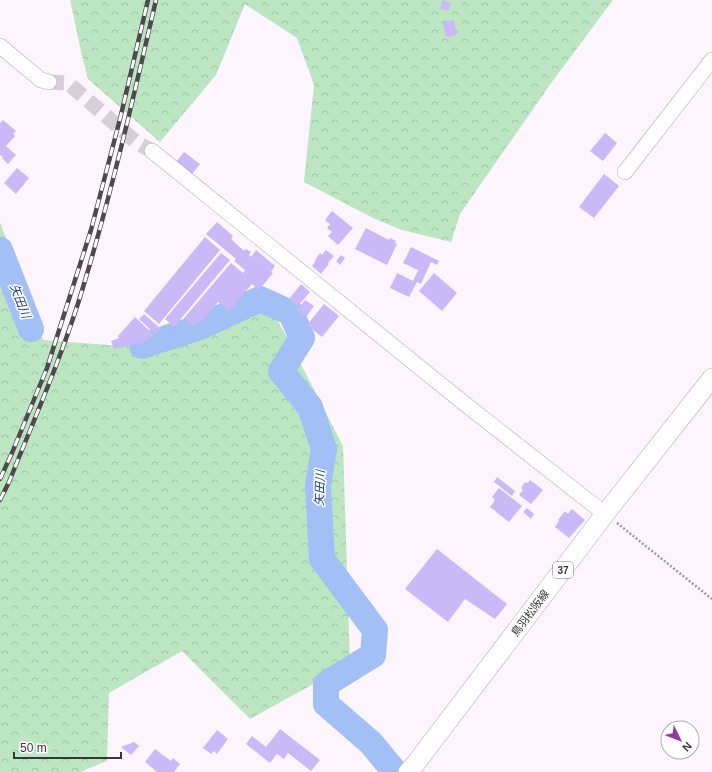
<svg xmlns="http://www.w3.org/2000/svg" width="712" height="772" font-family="Helvetica,'Noto Sans JP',sans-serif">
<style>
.forest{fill:url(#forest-crowns)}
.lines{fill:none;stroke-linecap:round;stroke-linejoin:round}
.river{stroke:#a2bff6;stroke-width:26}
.building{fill:#c9b9f6}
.minor-tunnel{stroke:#d6cfd7;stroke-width:15;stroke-dasharray:15 8;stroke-linecap:butt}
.minor-casing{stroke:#b2a9b3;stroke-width:16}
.major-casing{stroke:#b2a9b3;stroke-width:20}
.path{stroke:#9f99a0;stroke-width:2.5;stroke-dasharray:2 2;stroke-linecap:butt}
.minor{stroke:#fff;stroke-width:15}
.major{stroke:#fff;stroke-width:19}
.rail-casing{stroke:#4d494d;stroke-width:4.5}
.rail{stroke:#fff;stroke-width:3;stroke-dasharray:9;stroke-linecap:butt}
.labels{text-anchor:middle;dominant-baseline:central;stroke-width:3;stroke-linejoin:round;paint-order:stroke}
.shield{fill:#fff;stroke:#747274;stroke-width:1}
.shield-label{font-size:10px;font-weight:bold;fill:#393539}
.street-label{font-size:11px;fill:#393539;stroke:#fff}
.water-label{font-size:12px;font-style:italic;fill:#223f80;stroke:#fff}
</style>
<defs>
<pattern id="forest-crowns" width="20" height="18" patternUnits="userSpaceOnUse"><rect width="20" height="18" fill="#bce5c2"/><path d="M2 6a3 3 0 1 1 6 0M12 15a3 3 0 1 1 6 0" fill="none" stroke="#a2c5a7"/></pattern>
</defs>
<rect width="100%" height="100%" fill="#fdf5fe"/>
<g class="forest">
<polygon points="70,0 613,0 549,86 460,214 451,242 402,230 373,218 304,182 314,85 297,38 245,4 216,75 160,142 88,79 82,56"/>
<polygon points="0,222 43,340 121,346 268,304 288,339 343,446 350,664 250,719 182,651 109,693 107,761 80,772 0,772"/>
</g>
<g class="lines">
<g class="river">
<polyline points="0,250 31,329"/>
<polyline points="142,346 200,327 260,299 291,313 302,338 281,371 310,407 324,449 318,485 322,559 375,630 373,655 326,684 326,704 371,743 395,772"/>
</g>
</g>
<g class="building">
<polygon points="443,0 451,3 448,11 440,8"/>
<polygon points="454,20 457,35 446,37 443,22"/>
<polygon points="3,120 16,131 13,134 15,136 6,146 16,155 8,164 2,158 3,157 0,155 0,123"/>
<polygon points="605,133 617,143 603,161 590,151"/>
<polygon points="184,152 200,164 189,178 173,166"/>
<polygon points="17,168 29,178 16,194 4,183"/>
<polygon points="604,174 619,186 594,218 579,207"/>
<polygon points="332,211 353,228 338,245 328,236 332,232 327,228 330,224 325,220"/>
<polygon points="217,222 233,236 231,239 244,251 246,249 251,252 249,255 251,257 256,250 275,266 271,272 273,273 259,290 252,284 229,311 218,302 203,320 192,325 184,318 231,263 243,273 245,270 234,261 236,259 206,234"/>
<polygon points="366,228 389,240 390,238 396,241 395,243 397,244 387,265 355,249"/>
<polygon points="205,237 220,250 159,324 144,311"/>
<polygon points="411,247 439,261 437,265 431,262 421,284 417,282 409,297 390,288 397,273 413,281 418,270 403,263"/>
<polygon points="326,250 334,256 328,263 329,264 321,274 312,266 316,260 315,260 320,253 322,255"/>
<polygon points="221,253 230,260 174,327 165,319"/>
<polygon points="341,255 345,258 340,265 336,261"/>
<polygon points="434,273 457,293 442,311 419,291"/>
<polygon points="301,284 310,292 297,307 289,299"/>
<polygon points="305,300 314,306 306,317 297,310"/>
<polygon points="324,304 339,316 322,337 307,325"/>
<polygon points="144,314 161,329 155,334 139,319"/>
<polygon points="135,317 154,335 146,340 142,344 141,343 114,349 111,341 119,338 118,336"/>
<polygon points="497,477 515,491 512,496 494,482"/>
<polygon points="530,480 543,490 531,504 519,495 523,490 521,488 525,482 528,483"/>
<polygon points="499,488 522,506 509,522 490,507 495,500 492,497"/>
<polygon points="527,508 534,514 531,519 523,512"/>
<polygon points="572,509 585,520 569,538 555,527 559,521 558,520 565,511 568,514"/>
<polygon points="437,549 507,604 495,619 465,599 448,622 405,589"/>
<polygon points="280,729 320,760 311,771 288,753 284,759 277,754 270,763 246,744 252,736 266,747"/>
<polygon points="217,730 228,739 217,754 214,751 211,754 203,748"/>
<polygon points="134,742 139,746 131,755 121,747"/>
<polygon points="155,749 171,761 173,758 180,764 174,772 157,772 145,762"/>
</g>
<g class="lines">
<polyline class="minor-tunnel" points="49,82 68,83 136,142 152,151"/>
<defs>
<g id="minor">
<polyline points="0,46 41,80 49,82"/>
<polyline points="152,151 460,400 605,514"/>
<polyline points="625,172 712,60"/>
</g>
<polyline id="major" points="408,772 416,763 605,514 712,378"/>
</defs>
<use href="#minor" class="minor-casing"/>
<use href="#major" class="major-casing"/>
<polyline class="path" points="617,523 712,599"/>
<use href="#minor" class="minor"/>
<use href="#major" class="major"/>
<defs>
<g id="rail">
<polyline points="0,479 12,453 47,368 91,230 120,119 148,0"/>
<path d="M0 500 9 482C35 417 64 352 84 284 112 191 134 95 156 0"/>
</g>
</defs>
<use href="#rail" class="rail-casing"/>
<use href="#rail" class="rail"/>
</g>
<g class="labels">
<rect class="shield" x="553" y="562" width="20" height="16" rx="3"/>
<g class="shield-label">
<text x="563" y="570">37</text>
</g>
<g class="street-label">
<text transform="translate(530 613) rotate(-53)">鳥羽松阪線</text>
</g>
<g class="water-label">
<text transform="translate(20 301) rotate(69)">矢田川</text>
<text transform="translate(320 488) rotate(-88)">矢田川</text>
</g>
</g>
<g transform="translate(680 740) rotate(133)"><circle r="19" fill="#ffffff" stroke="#b0aeb0"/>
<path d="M0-3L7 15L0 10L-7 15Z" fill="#99389f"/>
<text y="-6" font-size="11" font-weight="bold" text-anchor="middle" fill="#393539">N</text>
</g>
<path d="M14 752v6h107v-6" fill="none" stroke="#393539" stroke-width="2"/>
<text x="20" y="752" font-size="12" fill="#393539" stroke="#ffffff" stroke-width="3" paint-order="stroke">50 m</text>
</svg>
